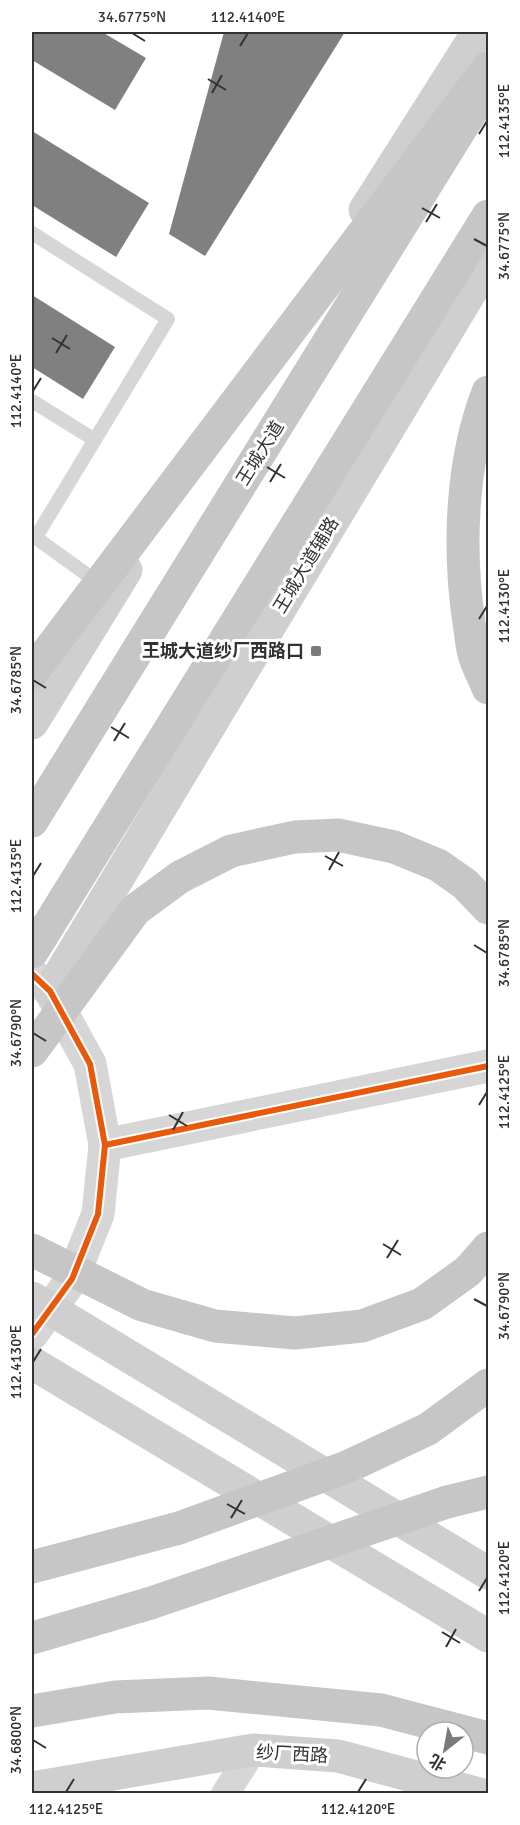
<svg xmlns="http://www.w3.org/2000/svg" width="520" height="1825" font-family="Signika,'Noto Sans SC',sans-serif">
<style>
.building{fill:#808080}
.lines{fill:none;stroke-linecap:round;stroke-linejoin:round}
.service{stroke:#d6d6d6;stroke-width:14}
.minor{stroke:#d6d6d6;stroke-width:28}
.tertiary{stroke:#d6d6d6;stroke-width:33}
.secondary{stroke:#cfcfcf;stroke-width:33}
.trunk{stroke:#c6c6c6;stroke-width:33}
.secondary-bridge{stroke:#cfcfcf;stroke-width:33}
.trunk-bridge{stroke:#c6c6c6;stroke-width:33}
.cycleway-casing{stroke:#fff;stroke-width:10}
.cycleway{stroke:#e8590c;stroke-width:6}
.ticks{fill:none;stroke:#323232;stroke-width:2}
.poi-dot{fill:#7a7a7a;stroke:#fff;stroke-width:2}
.labels{text-anchor:middle;dominant-baseline:central;stroke-width:6;stroke-linejoin:round;paint-order:stroke}
.street-label{font-size:18px;fill:#323232;stroke:#fff}
.poi-label{font-size:18px;font-weight:bold;fill:#323232;stroke:#fff;text-anchor:end}
.neatline{fill:none;stroke:#323232;stroke-width:2}
.ticks-label{font-size:15px;text-anchor:middle;fill:#323232}
</style>
<rect width="100%" height="100%" fill="#fff"/>
<g class="building">
<polygon points="32,32 102,32 146,58 115,110 32,60"/>
<polygon points="224,32 345,32 205,256 169,234"/>
<polygon points="32,131 149,203 116,257 32,205"/>
<polygon points="32,295 115,347 83,399 32,367"/>
</g>
<g class="lines">
<g class="service">
<polyline points="32,233 168,319 36,537"/>
<polyline points="32,401 95,440"/>
<polyline points="32,535 100,584"/>
</g>
<polyline class="minor" points="225,1794 253,1750"/>
<g class="tertiary">
<polyline points="32,974 50,991 90,1064 105,1145 98,1214 72,1279 32,1334"/>
<polyline points="105,1145 488,1066"/>
</g>
<g class="secondary">
<polyline points="365,210 478,32"/>
<polyline points="32,723 126,570"/>
<polyline points="50,991 488,263"/>
<polyline points="32,1363 488,1636"/>
<polyline points="32,1788 253,1750 338,1756 479,1794"/>
</g>
<g class="trunk">
<path d="M488 392C461 461 458 549 469 623 471 633 471 644 474 654 477 666 484 677 488 688"/>
<polyline points="32,821 476,104"/>
<polyline points="32,952 488,216"/>
<polyline points="347,1467 428,1429 488,1385"/>
<polyline points="447,1502 488,1492"/>
<polyline points="32,1567 179,1528"/>
<polyline points="32,1638 151,1603"/>
<polyline points="32,1711 115,1697 208,1693 381,1710 488,1738"/>
</g>
<polyline class="secondary-bridge" points="32,1298 488,1573"/>
<g class="trunk-bridge">
<polyline points="32,673 488,68"/>
<polyline points="32,1051 135,910 180,877 231,851 295,837 338,835 394,847 438,865 465,884 488,908"/>
<polyline points="32,1250 142,1305 215,1326 295,1333 362,1326 422,1304 468,1271 488,1248"/>
<polyline points="179,1528 347,1467"/>
<polyline points="151,1603 447,1502"/>
</g>
<defs>
<g id="cycleway">
<polyline points="32,974 50,991 90,1064 105,1145 98,1214 72,1279 32,1334"/>
<polyline points="105,1145 488,1066"/>
</g>
</defs>
<use href="#cycleway" class="cycleway-casing"/>
<use href="#cycleway" class="cycleway"/>
</g>
<path class="ticks" d="M132 33 145 41M240 46 248 33M208 79 226 90M212 93 222 75M479 134 487 121M422 208 440 218M426 222 437 204M474 239 487 246M52 338 70 349M56 353 67 335M33 391 41 378M267 467 285 478M270 482 281 464M479 619 487 606M33 680 46 688M111 727 129 738M114 741 125 723M325 856 343 866M329 870 339 852M33 876 41 863M474 945 487 953M33 1033 46 1041M479 1105 487 1092M169 1115 187 1126M173 1130 183 1112M383 1244 401 1255M387 1258 398 1240M474 1299 487 1306M33 1362 41 1349M227 1504 245 1514M231 1518 242 1500M479 1591 487 1578M442 1632 460 1643M446 1647 456 1629M33 1740 46 1748M66 1792 74 1779M358 1792 366 1779"/>
<rect class="poi-dot" x="310" y="645" width="12" height="12" rx="3"/>
<g class="labels">
<g class="street-label">
<text transform="translate(260 453) rotate(-58)">王城大道</text>
<text transform="translate(306 565) rotate(-59)">王城大道辅路</text>
<text transform="translate(292 1754) rotate(3)">纱厂西路</text>
</g>
<g class="poi-label">
<text x="304" y="651">王城大道纱厂西路口</text>
</g>
</g>
<rect width="520" height="1825" fill="none" stroke="#ffffff" stroke-width="66"/>
<g transform="translate(445 1750) rotate(211)"><circle r="28" fill="#ffffff" stroke="#adadad" stroke-width="1.5"/>
<path d="M0-4.5L10 22L0 15L-10 22Z" fill="#7a7a7a"/>
<text y="-9" font-size="16" font-weight="bold" text-anchor="middle" fill="#323232">北</text>
</g>
<rect x="33" y="33" width="454" height="1759" class="neatline"/>
<g class="ticks-label">
<text x="132" y="22">34.6775°N</text>
<text x="248" y="22">112.4140°E</text>
<text transform="translate(504 121) rotate(-90)" y="5">112.4135°E</text>
<text transform="translate(504 246) rotate(-90)" y="5">34.6775°N</text>
<text transform="translate(16 391) rotate(-90)" y="5">112.4140°E</text>
<text transform="translate(504 606) rotate(-90)" y="5">112.4130°E</text>
<text transform="translate(16 680) rotate(-90)" y="5">34.6785°N</text>
<text transform="translate(16 876) rotate(-90)" y="5">112.4135°E</text>
<text transform="translate(504 953) rotate(-90)" y="5">34.6785°N</text>
<text transform="translate(16 1033) rotate(-90)" y="5">34.6790°N</text>
<text transform="translate(504 1092) rotate(-90)" y="5">112.4125°E</text>
<text transform="translate(504 1306) rotate(-90)" y="5">34.6790°N</text>
<text transform="translate(16 1362) rotate(-90)" y="5">112.4130°E</text>
<text transform="translate(504 1578) rotate(-90)" y="5">112.4120°E</text>
<text transform="translate(16 1740) rotate(-90)" y="5">34.6800°N</text>
<text x="66" y="1814">112.4125°E</text>
<text x="358" y="1814">112.4120°E</text>
</g>
</svg>
